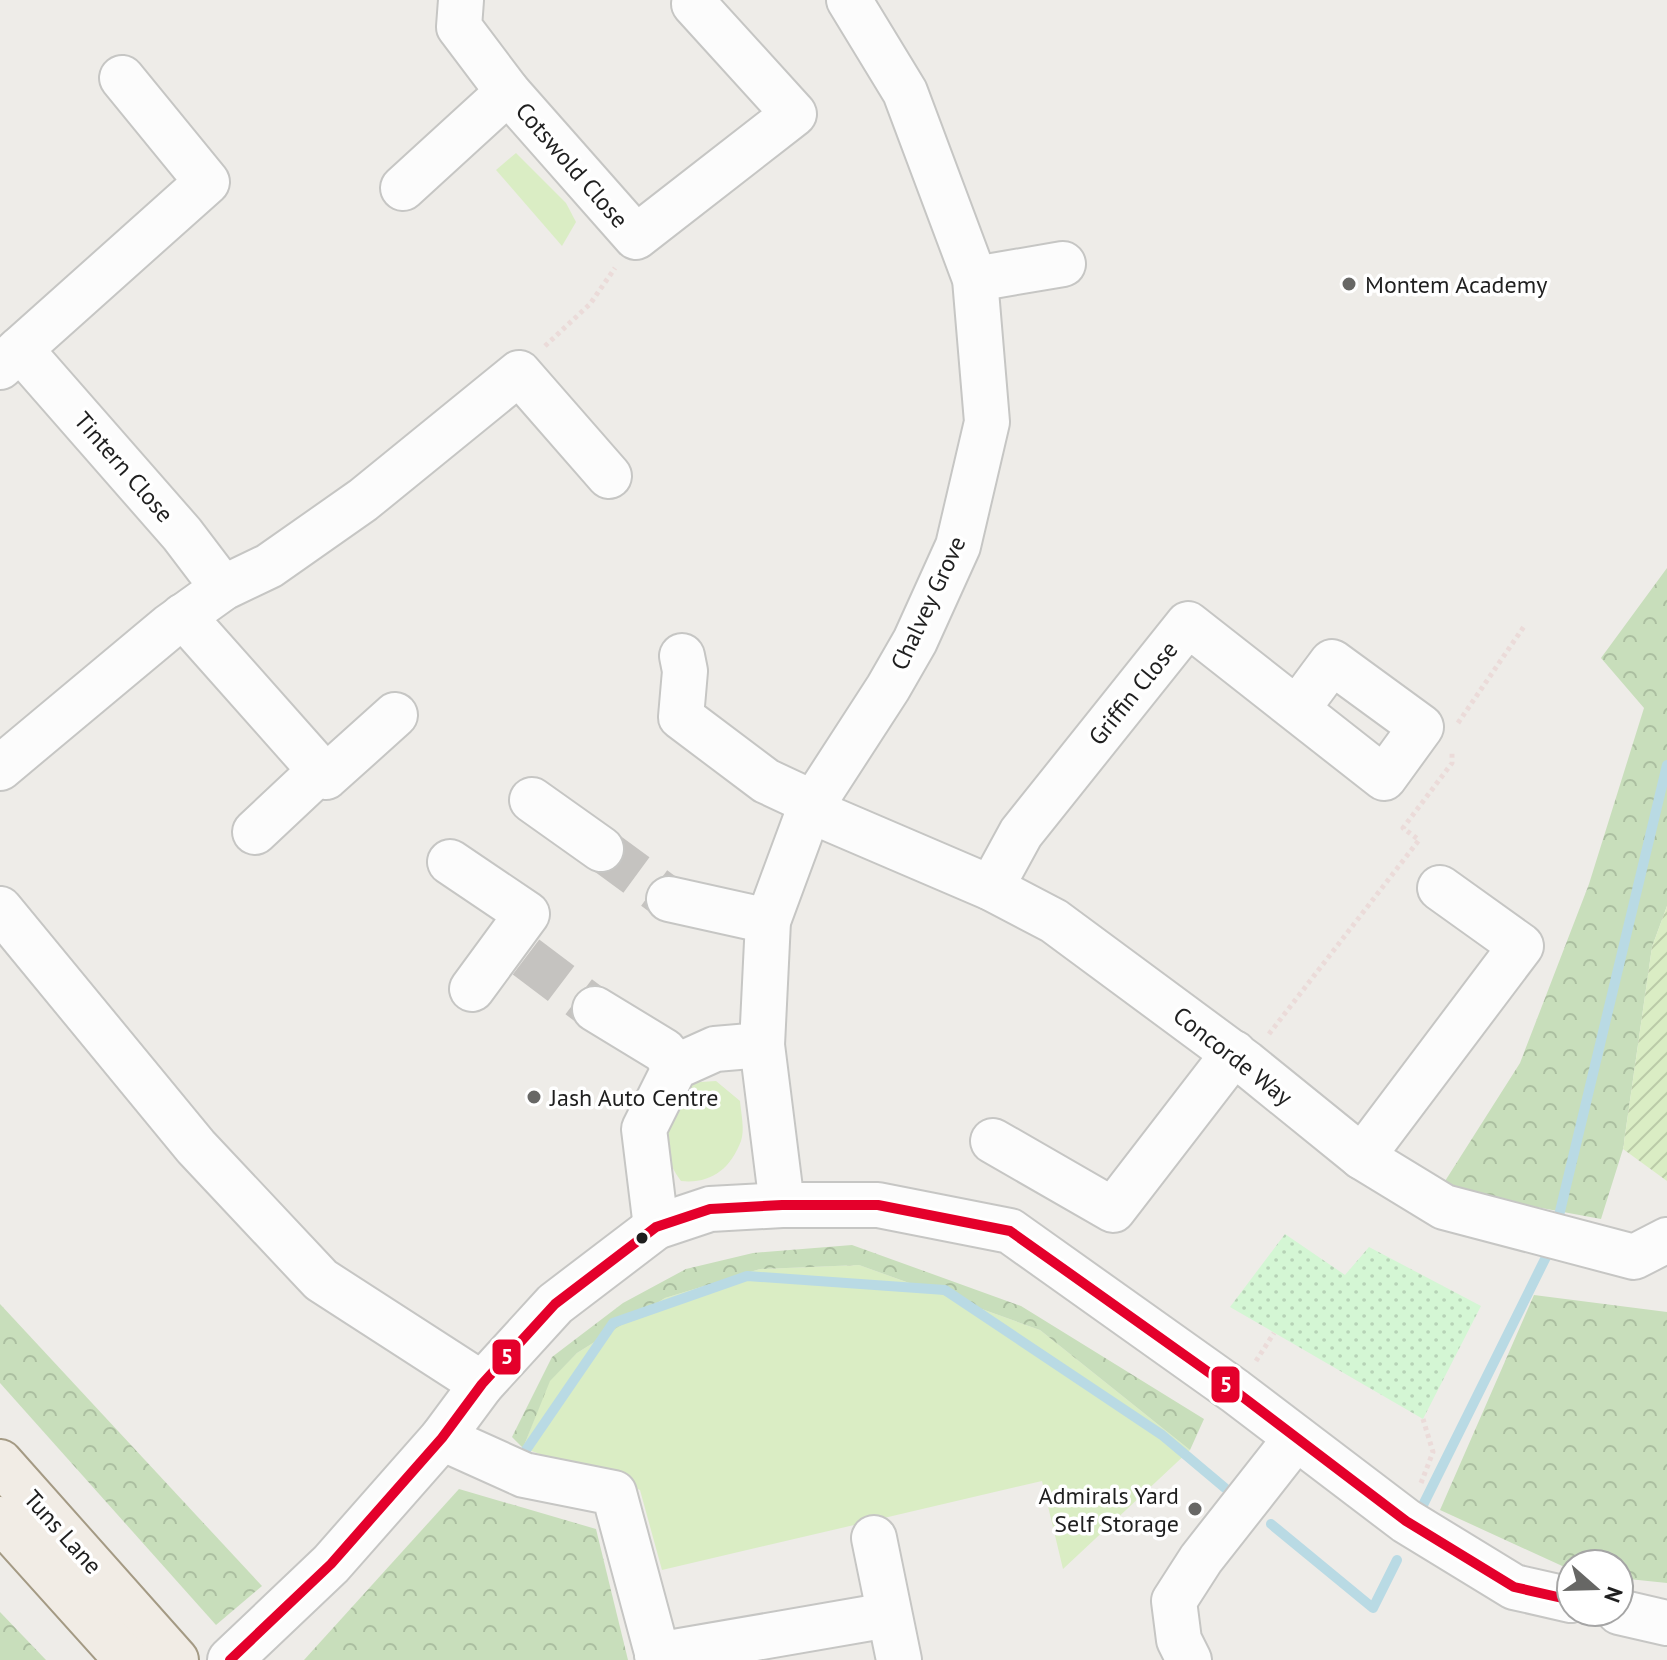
<svg xmlns="http://www.w3.org/2000/svg" width="1667" height="1660" font-family="'PT Sans',sans-serif">
<style>
.grass{fill:#daedc4}
.forest{fill:url(#forest-crowns)}
.park{fill:url(#park-dots)}
.garden{fill:url(#garden-furrows)}
.lines{fill:none;stroke-linecap:round;stroke-linejoin:round}
.stream{stroke:#b9dae4;stroke-width:10}
.minor-tunnel{stroke:#c5c3c0;stroke-width:44;stroke-dasharray:44 22;stroke-linecap:butt}
.minor-casing{stroke:#c6c6c4;stroke-width:48}
.major-casing{stroke:#a49a84;stroke-width:48}
.path{stroke:#ebdbd9;stroke-width:5;stroke-dasharray:4 4;stroke-linecap:butt}
.minor{stroke:#fcfcfc;stroke-width:44}
.major{stroke:#f1ece5;stroke-width:44}
.bus-1-casing{stroke:#fff;stroke-width:16}
.bus-1{stroke:#e4002b;stroke-width:10}
.poi-dot{fill:#676765;stroke:#fff;stroke-width:3}
.bus-dot{fill:#1f1f1f;stroke:#fff;stroke-width:3}
.labels{text-anchor:middle;dominant-baseline:central;stroke-width:7;stroke-linejoin:round;paint-order:stroke}
.street-label{font-size:24px;fill:#1f1f1f;stroke:#fff}
.poi-label{font-size:24px;fill:#1f1f1f;stroke:#fff;text-anchor:start}
.line-badge{stroke:#fff;stroke-width:3}
.badge-label{font-size:22px;text-anchor:middle;font-weight:bold;fill:#fff}
</style>
<defs>
<pattern id="forest-crowns" width="20" height="18" patternUnits="userSpaceOnUse" patternTransform="scale(2)"><rect width="20" height="18" fill="#c8debb"/><path d="M2 6a3 3 0 1 1 6 0M12 15a3 3 0 1 1 6 0" fill="none" stroke="#abbea0"/></pattern>
<pattern id="park-dots" width="8" height="8" patternUnits="userSpaceOnUse" patternTransform="scale(2)"><rect width="8" height="8" fill="#d4f6d4"/><path d="M2 2h.1M6 6h.1" fill="none" stroke="#b6d2b6" stroke-width="1.8" stroke-linecap="round"/></pattern>
<pattern id="garden-furrows" width="10" height="10" patternUnits="userSpaceOnUse" patternTransform="scale(2)"><rect width="10" height="10" fill="#daedc4"/><path d="M-1 1l2-2M0 10L10 0M9 11l2-2" fill="none" stroke="#bbcba8"/></pattern>
</defs>
<rect width="100%" height="100%" fill="#eeece8"/>
<g class="grass">
<polygon points="516,153 566,203 576,222 562,246 496,170"/>
<path d="M716 1081 740 1101C741 1113 745 1130 741 1141 730 1170 710 1184 681 1181 653 1142 669 1123 686 1083Z"/>
<polygon points="859,1265 1040,1330 1190,1450 1063,1569 1042,1481 662,1570 640,1490 523,1448 549,1381 577,1353 665,1298 760,1269"/>
</g>
<g class="forest">
<polygon points="1667,568 1667,906 1652,947 1623,1149 1601,1219 1440,1189 1520,1063 1589,884 1644,708 1601,658"/>
<polygon points="852,1245 1021,1306 1204,1419 1190,1450 1040,1330 859,1265 760,1269 665,1298 577,1353 550,1381 523,1448 512,1437 552,1357 623,1303 686,1269 753,1253"/>
<polygon points="1534,1295 1667,1312 1667,1583 1619,1578 1619,1564 1571,1564 1571,1570 1440,1510"/>
<polygon points="0,1304 262,1586 216,1625 0,1383"/>
<polygon points="459,1489 596,1529 628,1660 304,1660"/>
<polygon points="0,1612 46,1660 0,1660"/>
</g>
<polygon class="park" points="1285,1234 1345,1275 1369,1247 1481,1306 1423,1419 1230,1307"/>
<polygon class="garden" points="1667,906 1667,1181 1623,1149 1652,947"/>
<g class="lines">
<g class="stream">
<polyline points="1556,1228 1667,765"/>
<polyline points="526,1450 613,1323 747,1276 945,1290 1162,1435 1225,1488"/>
<polyline points="1422,1507 1551,1247"/>
<polyline points="1271,1524 1373,1608 1397,1560"/>
</g>
<g class="minor-tunnel">
<polyline points="601,849 669,899"/>
<polyline points="526,957 595,1009"/>
</g>
<defs>
<g id="minor">
<polyline points="461,0 459,27 508,92 636,237 794,114 694,4"/>
<polyline points="403,188 508,92"/>
<polyline points="975,279 1063,264"/>
<polyline points="20,349 182,534 223,588"/>
<polyline points="0,367 207,182 122,78"/>
<polyline points="183,616 326,777 395,715"/>
<polyline points="682,656 685,671 681,717 766,781 813,803"/>
<polyline points="0,768 170,626 223,588 269,566 363,500 519,373 609,476"/>
<polyline points="532,800 601,849"/>
<polyline points="809,810 991,888 1054,921 1246,1063 1362,1157 1444,1207 1634,1257 1667,1240"/>
<polyline points="255,832 320,771"/>
<polyline points="450,862 527,914 472,989"/>
<polyline points="991,888 1021,833 1188,624 1384,778 1421,727 1332,662 1297,709"/>
<polyline points="669,899 768,921"/>
<polyline points="0,909 196,1147 321,1280 482,1384"/>
<polyline points="595,1009 664,1051 675,1067"/>
<polyline points="993,1141 1113,1210 1234,1053"/>
<polyline points="1362,1157 1521,946 1440,888"/>
<polyline points="782,1205 762,1045 768,921 809,810 888,688 915,641 958,546 987,422 975,279 905,92 849,0"/>
<polyline points="656,1227 644,1129 675,1067 715,1049 762,1045"/>
<polyline points="442,1438 524,1475 614,1493 659,1660"/>
<polyline points="874,1538 899,1660"/>
<polyline points="1619,1612 1667,1623"/>
<polyline points="657,1655 888,1615"/>
<polyline points="230,1660 331,1564 442,1438 482,1384 555,1304 656,1227 710,1209 782,1205 878,1205 1010,1231 1235,1391 1406,1521 1514,1587 1571,1600"/>
<polyline points="1189,1660 1179,1640 1174,1601 1201,1559 1296,1438"/>
</g>
<g id="major">
<polyline points="0,1462 176,1660"/>
<polyline points="0,1519 127,1660"/>
</g>
</defs>
<use href="#minor" class="minor-casing"/>
<use href="#major" class="major-casing"/>
<g class="path">
<polyline points="545,346 590,304 615,268"/>
<polyline points="1458,723 1525,625"/>
<polyline points="1269,1034 1419,840 1403,828 1452,763 1452,751"/>
<polyline points="1256,1361 1274,1333"/>
<polyline points="1421,1483 1433,1452 1423,1419"/>
</g>
<use href="#minor" class="minor"/>
<use href="#major" class="major"/>
<defs>
<polyline id="bus-1" points="230,1660 331,1564 442,1438 482,1384 555,1304 656,1227 710,1209 782,1205 878,1205 1010,1231 1235,1391 1406,1521 1514,1587 1571,1600"/>
</defs>
<use href="#bus-1" class="bus-1-casing"/>
<use href="#bus-1" class="bus-1"/>
</g>
<g class="poi-dot">
<circle cx="1349" cy="284" r="8"/>
<circle cx="534" cy="1097" r="8"/>
<circle cx="1195" cy="1509" r="8"/>
</g>
<circle class="bus-dot" cx="642" cy="1238" r="7"/>
<g class="labels">
<g class="street-label">
<text transform="translate(572 165) rotate(49)">Cotswold Close</text>
<text transform="translate(124 467) rotate(49)">Tintern Close</text>
<text transform="translate(928 603) rotate(-65)">Chalvey Grove</text>
<text transform="translate(1133 693) rotate(-51)">Griffin Close</text>
<text transform="translate(1233 1056) rotate(38)">Concorde Way</text>
<text transform="translate(63 1532) rotate(48)">Tuns Lane</text>
</g>
<g class="poi-label">
<text x="1365" y="284">Montem Academy</text>
<text x="550" y="1097">Jash Auto Centre</text>
<text x="1179" y="1495" text-anchor="end">Admirals Yard<tspan x="1179" dy="28">Self Storage</tspan></text>
</g>
</g>
<g class="line-badge">
<rect x="491" y="1338" width="31" height="38" rx="8" fill="#e4002b"/>
<rect x="1210" y="1365" width="31" height="39" rx="8" fill="#e4002b"/>
</g>
<g class="badge-label">
<text x="507" y="1364">5</text>
<text x="1226" y="1392">5</text>
</g>
<g transform="translate(1595 1588) rotate(110)"><circle r="38" fill="#ffffff" stroke="#a5a5a5" stroke-width="2"/>
<path d="M0-6L14 30L0 20L-14 30Z" fill="#676765"/>
<text y="-12" font-size="22" font-weight="bold" text-anchor="middle" fill="#1f1f1f">N</text>
</g>
</svg>
